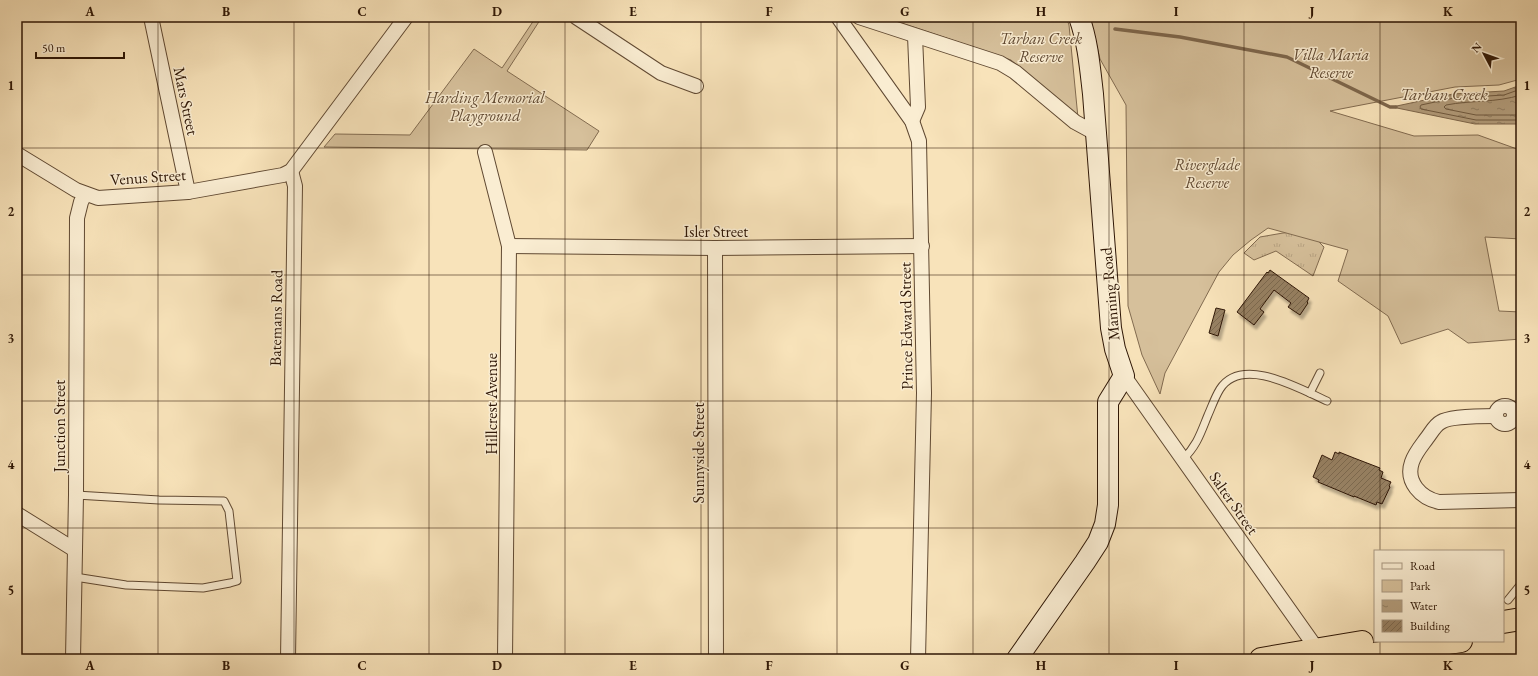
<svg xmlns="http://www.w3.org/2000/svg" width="1538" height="676" font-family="'EB Garamond',serif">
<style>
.grass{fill:url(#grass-tufts);stroke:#826b50}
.park{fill:#d6c09b;stroke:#826b50}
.water{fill:url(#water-ripples);stroke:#7e674c}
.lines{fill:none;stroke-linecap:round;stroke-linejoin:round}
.shore{stroke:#705a40;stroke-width:1}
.stream{stroke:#7e674c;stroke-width:3.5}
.building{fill:url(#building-hatch);stroke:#2e1605;filter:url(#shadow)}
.lane-casing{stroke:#604932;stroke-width:9}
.street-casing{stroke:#604932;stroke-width:16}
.secondary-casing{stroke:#2e1605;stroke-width:22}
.highway-casing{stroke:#2e1605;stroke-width:24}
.lane{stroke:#faedd2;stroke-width:7}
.street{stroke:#faedd2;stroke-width:14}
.secondary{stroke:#faedd2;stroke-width:20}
.highway{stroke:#f8e3ba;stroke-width:22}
.grid{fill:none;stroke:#2e1605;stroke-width:1;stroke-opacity:0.55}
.labels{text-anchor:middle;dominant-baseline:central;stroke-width:3;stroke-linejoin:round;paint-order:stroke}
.park-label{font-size:16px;font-style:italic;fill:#604932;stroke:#faedd2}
.street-label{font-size:16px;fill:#2e1605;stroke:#faedd2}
.water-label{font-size:17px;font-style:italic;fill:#634c35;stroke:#faedd2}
.neatline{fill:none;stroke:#2e1605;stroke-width:1.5}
.grid-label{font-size:13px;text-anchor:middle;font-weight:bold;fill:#2e1605}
</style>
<defs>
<pattern id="grass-tufts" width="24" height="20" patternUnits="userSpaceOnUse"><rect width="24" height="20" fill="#d6c09b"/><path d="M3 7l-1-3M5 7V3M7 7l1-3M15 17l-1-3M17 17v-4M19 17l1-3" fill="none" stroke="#b8a484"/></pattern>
<pattern id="water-ripples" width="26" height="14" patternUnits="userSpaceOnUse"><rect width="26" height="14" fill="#b39d7c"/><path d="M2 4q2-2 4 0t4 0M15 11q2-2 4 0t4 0" fill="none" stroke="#927f64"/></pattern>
<pattern id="building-hatch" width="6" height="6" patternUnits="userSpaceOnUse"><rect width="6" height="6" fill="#978163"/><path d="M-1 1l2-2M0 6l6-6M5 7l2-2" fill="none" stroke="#7c6950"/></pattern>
<filter id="shadow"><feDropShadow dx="2.5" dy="4.5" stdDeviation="1" flood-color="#0004"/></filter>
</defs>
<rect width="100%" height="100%" fill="#f8e3ba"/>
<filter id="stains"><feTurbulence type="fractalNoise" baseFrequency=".005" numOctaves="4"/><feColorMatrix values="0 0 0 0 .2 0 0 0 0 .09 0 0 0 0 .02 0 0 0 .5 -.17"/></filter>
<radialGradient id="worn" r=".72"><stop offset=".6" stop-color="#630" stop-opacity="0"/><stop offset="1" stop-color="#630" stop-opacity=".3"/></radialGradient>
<polygon class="grass" points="1308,231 1324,247 1313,276 1276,251 1254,260 1244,253 1260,237 1283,233"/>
<g class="park">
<polygon points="536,17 542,17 507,71 599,131 587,150 324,147 335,134 410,135 474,49 502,68"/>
<polygon points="884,17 1066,17 1069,25 1078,118 1011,60"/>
<polygon points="1090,17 1521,17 1521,79 1499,85 1455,87 1330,111 1414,136 1478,135 1517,149 1521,147 1521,239 1485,237 1499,311 1521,312 1521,339 1468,343 1448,329 1401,344 1388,316 1338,281 1348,250 1268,228 1251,240 1233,255 1219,272 1165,373 1160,394 1142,355 1128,306 1126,105 1100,59"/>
</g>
<polygon class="water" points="1521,85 1521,124 1475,124 1392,107 1453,94 1504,91"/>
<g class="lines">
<g class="shore">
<polyline points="1521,89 1504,95 1454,98 1421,105 1420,107 1421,109 1476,120 1521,120"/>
<path d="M1521 95C1495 103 1472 100 1446 105L1444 107 1446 109 1476 115H1521"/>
</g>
<polyline class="stream" points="1115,29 1180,37 1287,57 1390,107 1396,107"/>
</g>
<g class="building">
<polygon points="1270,270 1309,298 1307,302 1308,303 1300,315 1288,307 1291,303 1274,290 1260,309 1264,312 1254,325 1237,312 1267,272 1268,273"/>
<polygon points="1216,308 1225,310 1218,336 1209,333"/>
<polygon points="1335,452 1339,454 1339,452 1354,458 1380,468 1379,470 1383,472 1381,478 1391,482 1389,486 1390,487 1382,504 1377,502 1376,505 1354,496 1354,497 1318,482 1319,480 1313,477 1322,455 1332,460"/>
</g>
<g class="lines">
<defs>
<g id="lane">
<polyline points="1310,393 1320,373"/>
<path d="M1183 459C1197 446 1201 432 1208 415 1212 406 1215 397 1220 389 1242 355 1300 389 1327 401"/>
<polyline points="75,577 126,585 203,588 230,583 237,581 229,511 224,501 159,500 76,495"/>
<polyline points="1508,600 1521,584"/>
</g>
<g id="street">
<polyline points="151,17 188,192"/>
<polyline points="576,17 661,73 696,86"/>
<polyline points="838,17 912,121 919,141 924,393 918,659"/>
<polyline points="859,17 1000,63 1015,72 1075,122 1097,134"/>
<polyline points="912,121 918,107 915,36"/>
<polyline points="485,152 509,246 505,659"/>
<polyline points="17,154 76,190 98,198 188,192 283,175 291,171 406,17"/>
<polyline points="509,246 715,248 922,246"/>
<polyline points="715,248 716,659"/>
<polyline points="1124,376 1317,649"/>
<circle cx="1505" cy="415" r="9"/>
<path d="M1496 416C1484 416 1450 416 1441 422 1435 425 1431 433 1427 438 1422 445 1415 453 1412 462 1405 482 1421 498 1439 502L1521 500"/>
<polyline points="17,514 75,550"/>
<polyline points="73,659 76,495 77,218 81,202 85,194"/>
<polyline points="288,659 295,186 291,171"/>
</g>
<path id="secondary" d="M1017 659 1085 562 1098 542 1105 524 1108 505V402L1124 376 1115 349 1111 328 1093 94C1090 68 1088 42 1079 17"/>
<g id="highway">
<polyline points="1503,622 1521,619"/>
<polyline points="1261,659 1362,642"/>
<polyline points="1342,659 1461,641"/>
</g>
</defs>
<use href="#lane" class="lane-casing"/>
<use href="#street" class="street-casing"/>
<use href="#secondary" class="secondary-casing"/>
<use href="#highway" class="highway-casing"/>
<use href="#lane" class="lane"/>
<use href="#street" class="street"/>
<use href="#secondary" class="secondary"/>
<use href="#highway" class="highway"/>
</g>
<path class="grid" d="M158 17V659M294 17V659M429 17V659M565 17V659M701 17V659M837 17V659M973 17V659M1109 17V659M1244 17V659M1380 17V551M17 148H1521M17 275H1521M17 401H1521M17 528H1521M1380 641V659"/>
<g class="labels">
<g class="park-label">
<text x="1041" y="38">Tarban Creek<tspan x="1041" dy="18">Reserve</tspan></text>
<text x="1331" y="54">Villa Maria<tspan x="1331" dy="18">Reserve</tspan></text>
<text x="485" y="97">Harding Memorial<tspan x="485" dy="18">Playground</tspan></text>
<text x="1207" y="164">Riverglade<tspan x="1207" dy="18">Reserve</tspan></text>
</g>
<g class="street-label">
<text transform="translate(186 101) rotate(78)">Mars Street</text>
<text transform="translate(148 177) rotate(-4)">Venus Street</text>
<text x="716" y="231">Isler Street</text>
<text transform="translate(1110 294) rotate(-95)">Manning Road</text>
<text transform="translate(276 318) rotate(-89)">Batemans Road</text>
<text transform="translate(906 326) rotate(-91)">Prince Edward Street</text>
<text transform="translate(491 404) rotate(-90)">Hillcrest Avenue</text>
<text transform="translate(59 426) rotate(-90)">Junction Street</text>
<text transform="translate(698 453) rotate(-90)">Sunnyside Street</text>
<text transform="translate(1234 503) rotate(55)">Salter Street</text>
</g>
<g class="water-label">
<text x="1444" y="94">Tarban Creek</text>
</g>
</g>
<rect width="1538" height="676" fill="none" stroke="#f8e3ba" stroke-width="44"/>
<rect x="1374" y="550" width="130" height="92" fill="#faedd2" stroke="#a89780"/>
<rect x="1382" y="563" width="20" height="6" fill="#faedd2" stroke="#a89780"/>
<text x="1410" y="570" font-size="12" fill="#2e1605">Road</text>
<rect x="1382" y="580" width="20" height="12" fill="#d6c09b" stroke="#a89780"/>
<text x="1410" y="590" font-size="12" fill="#2e1605">Park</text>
<rect x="1382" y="600" width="20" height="12" fill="url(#water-ripples)" stroke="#a89780"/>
<text x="1410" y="610" font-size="12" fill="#2e1605">Water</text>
<rect x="1382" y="620" width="20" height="12" fill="url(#building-hatch)" stroke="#a89780"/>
<text x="1410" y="630" font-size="12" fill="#2e1605">Building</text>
<g transform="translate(1484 54) rotate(311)" stroke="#faedd2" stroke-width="3" paint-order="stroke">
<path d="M0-3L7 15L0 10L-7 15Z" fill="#2e1605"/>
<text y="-6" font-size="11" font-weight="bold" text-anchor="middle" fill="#2e1605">N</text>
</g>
<path d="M36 52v6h88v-6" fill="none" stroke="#2e1605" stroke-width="2"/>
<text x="42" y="52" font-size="12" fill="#2e1605" stroke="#faedd2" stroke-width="3" paint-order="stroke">50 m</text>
<rect x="22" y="22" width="1494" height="632" class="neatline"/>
<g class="grid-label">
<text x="90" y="16">A</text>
<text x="226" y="16">B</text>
<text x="362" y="16">C</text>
<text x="497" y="16">D</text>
<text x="633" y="16">E</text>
<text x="769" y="16">F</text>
<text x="905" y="16">G</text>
<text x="1041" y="16">H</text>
<text x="1176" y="16">I</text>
<text x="1312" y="16">J</text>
<text x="1448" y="16">K</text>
<text x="11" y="90">1</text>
<text x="1527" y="90">1</text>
<text x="11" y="216">2</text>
<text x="1527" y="216">2</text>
<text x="11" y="343">3</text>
<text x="1527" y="343">3</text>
<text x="11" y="469">4</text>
<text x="1527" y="469">4</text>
<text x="11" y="595">5</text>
<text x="1527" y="595">5</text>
<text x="90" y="670">A</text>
<text x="226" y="670">B</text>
<text x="362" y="670">C</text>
<text x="497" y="670">D</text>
<text x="633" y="670">E</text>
<text x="769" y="670">F</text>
<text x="905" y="670">G</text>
<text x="1041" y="670">H</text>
<text x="1176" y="670">I</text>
<text x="1312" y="670">J</text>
<text x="1448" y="670">K</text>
</g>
<rect width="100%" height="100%" filter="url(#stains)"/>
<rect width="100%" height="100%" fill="url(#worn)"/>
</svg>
